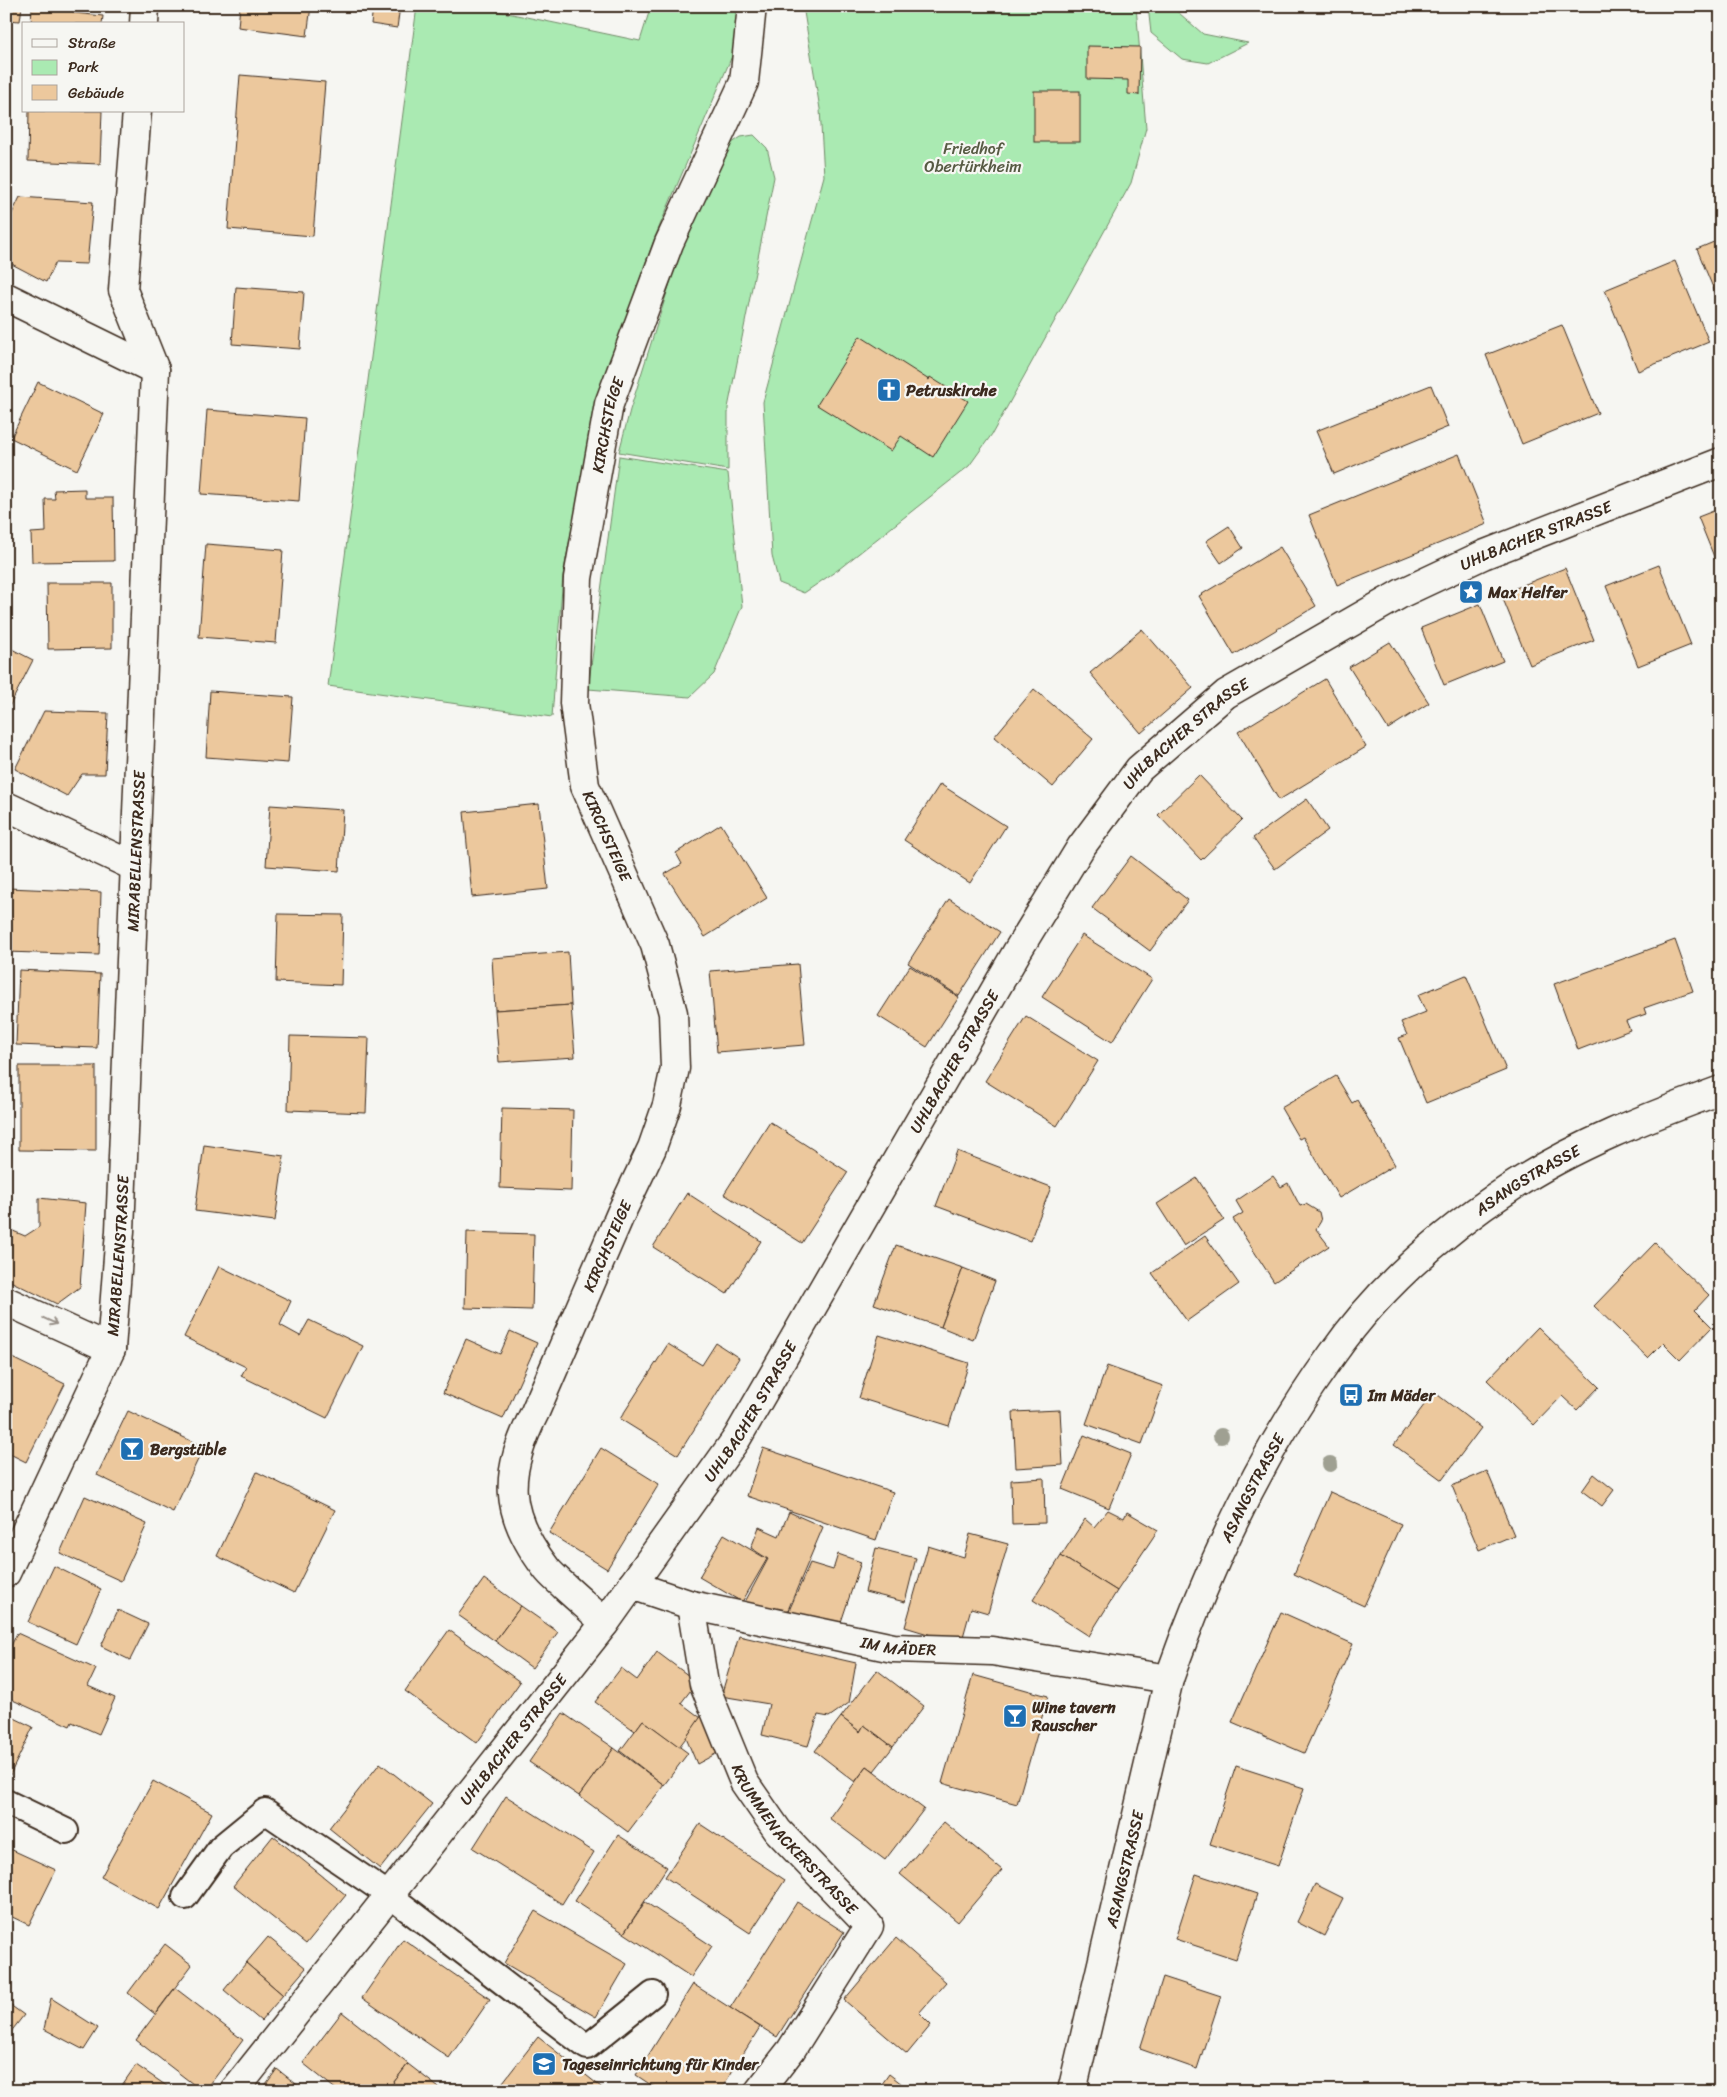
<svg xmlns="http://www.w3.org/2000/svg" width="1727" height="2097" font-family="Sriracha,sans-serif">
<style>
.green{fill:#aaeab2;stroke:#728a68}
.building{fill:#ecc89d;stroke:#3b2a1e}
.lines{fill:none;stroke-linecap:round;stroke-linejoin:round}
.service-casing{stroke:#3b2a1e;stroke-width:28}
.minor-casing{stroke:#3b2a1e;stroke-width:31}
.tertiary-casing{stroke:#3b2a1e;stroke-width:31}
.service{stroke:#f6f6f2;stroke-width:24}
.minor{stroke:#f6f6f2;stroke-width:28}
.tertiary{stroke:#f6f6f2;stroke-width:28}
.tree{fill:#9fa092}
.oneway{stroke:#989088}
.labels{text-anchor:middle;dominant-baseline:central;stroke-width:4.5;stroke-linejoin:round;paint-order:stroke}
.park-label{font-size:16px;fill:#575a43;stroke:#f6f6f2}
.poi-label{font-size:16px;font-weight:bold;fill:#3b2a1e;stroke:#f6f6f2;text-anchor:start}
.street-label{font-size:16px;fill:#3b2a1e;stroke:#f6f6f2}
</style>
<rect width="100%" height="100%" fill="#f6f6f2"/>
<filter id="ink" filterUnits="userSpaceOnUse"><feTurbulence type="fractalNoise" baseFrequency=".02" numOctaves="2"/><feDisplacementMap in="SourceGraphic" scale="10" xChannelSelector="R" yChannelSelector="G"/><feConvolveMatrix kernelMatrix="1 2 1 2 8 2 1 2 1" color-interpolation-filters="sRGB"/></filter>
<g filter="url(#ink)">
<g class="green">
<polygon points="417,6 474,6 640,41 651,6 740,6 732,56 655,237 597,399 563,575 552,717 328,686"/>
<polygon points="803,6 1136,6 1146,128 1131,183 992,434 969,466 839,569 804,593 779,583 772,556 763,402 824,176 820,109"/>
<polygon points="1148,6 1171,6 1203,34 1248,43 1208,63 1182,59 1151,33"/>
<polygon points="754,135 767,148 774,177 728,408 728,470 619,452 630,410 681,248 723,149 741,137"/>
<polygon points="619,456 728,473 742,606 714,674 690,697 588,689"/>
</g>
<g class="building">
<polygon points="6,6 22,6 20,21 6,20"/>
<polygon points="32,6 75,6 74,13 103,16 102,24 31,24"/>
<polygon points="240,6 311,6 307,36 238,27"/>
<polygon points="373,6 400,6 397,28 371,24"/>
<polygon points="1087,46 1140,47 1139,95 1128,94 1128,80 1087,79"/>
<polygon points="240,75 325,82 313,236 228,229"/>
<rect x="1034" y="91" width="46" height="51"/>
<polygon points="29,111 102,111 100,164 28,161"/>
<polygon points="20,197 93,202 87,264 55,263 46,282 6,261 6,226"/>
<polygon points="1721,239 1721,307 1697,249"/>
<polygon points="1675,261 1709,342 1638,371 1605,290"/>
<polygon points="236,287 304,292 300,349 232,344"/>
<polygon points="1562,325 1598,413 1522,444 1486,355"/>
<polygon points="860,336 929,380 930,377 968,401 933,457 901,436 891,451 817,405"/>
<polygon points="38,382 104,414 77,470 11,438"/>
<polygon points="1431,385 1448,427 1334,474 1316,431"/>
<polygon points="207,410 305,418 299,501 201,494"/>
<polygon points="1459,454 1487,524 1337,585 1309,515"/>
<polygon points="85,489 85,498 113,498 114,561 32,562 31,533 46,532 45,499 55,499 54,490"/>
<polygon points="1721,508 1721,569 1719,569 1698,517"/>
<polygon points="1229,526 1243,548 1221,563 1206,541"/>
<polygon points="206,544 283,550 276,643 199,637"/>
<polygon points="1280,547 1316,606 1234,655 1199,596"/>
<polygon points="1659,565 1691,645 1638,666 1606,586"/>
<polygon points="1565,568 1594,640 1530,665 1501,594"/>
<polygon points="47,583 112,583 112,648 48,649"/>
<polygon points="1480,604 1503,661 1444,685 1421,628"/>
<polygon points="1142,629 1193,688 1141,733 1090,673"/>
<polygon points="1390,642 1429,703 1388,729 1349,667"/>
<polygon points="6,646 33,660 6,713"/>
<polygon points="1325,679 1366,747 1279,800 1238,732"/>
<polygon points="1034,689 1093,739 1053,787 994,737"/>
<polygon points="210,691 293,697 288,763 206,757"/>
<polygon points="44,711 108,713 105,774 82,774 67,796 15,769"/>
<polygon points="1199,775 1242,820 1201,860 1158,815"/>
<polygon points="940,784 1006,826 970,883 904,840"/>
<polygon points="1307,799 1328,830 1275,869 1253,838"/>
<polygon points="539,804 548,889 472,897 464,812"/>
<polygon points="270,805 343,810 339,871 266,866"/>
<polygon points="721,824 767,898 705,937 665,874 682,864 676,853"/>
<polygon points="1131,856 1188,900 1150,951 1092,908"/>
<polygon points="8,888 101,892 99,955 6,952"/>
<polygon points="949,899 1000,932 959,996 908,963"/>
<polygon points="278,914 343,915 341,985 276,982"/>
<polygon points="1082,935 1152,979 1112,1042 1042,997"/>
<polygon points="1675,940 1693,991 1644,1008 1646,1014 1626,1021 1630,1030 1578,1050 1554,984"/>
<polygon points="568,952 571,1005 495,1010 492,958"/>
<polygon points="798,964 805,1045 717,1052 710,971"/>
<polygon points="910,966 959,997 927,1047 878,1016"/>
<polygon points="19,970 100,974 97,1048 16,1045"/>
<polygon points="1466,975 1506,1070 1426,1103 1399,1038 1407,1035 1401,1022 1426,1012 1418,995"/>
<polygon points="571,1005 575,1057 499,1062 495,1010"/>
<polygon points="1026,1016 1098,1061 1057,1126 985,1081"/>
<polygon points="290,1036 369,1038 366,1113 288,1110"/>
<polygon points="19,1066 96,1066 96,1151 19,1150"/>
<polygon points="1336,1076 1352,1103 1357,1100 1395,1165 1339,1198 1303,1137 1299,1139 1281,1108"/>
<polygon points="502,1108 573,1110 571,1191 500,1188"/>
<polygon points="770,1122 848,1172 802,1243 724,1194"/>
<polygon points="204,1145 284,1156 275,1221 195,1211"/>
<polygon points="957,1151 1051,1187 1030,1241 936,1206"/>
<polygon points="1273,1176 1281,1187 1288,1183 1300,1206 1306,1204 1319,1212 1321,1221 1316,1229 1329,1246 1274,1282 1233,1219 1243,1213 1236,1201"/>
<polygon points="1197,1178 1224,1220 1184,1246 1157,1204"/>
<polygon points="687,1193 761,1241 727,1294 653,1247"/>
<polygon points="39,1198 86,1203 80,1287 57,1304 6,1279 6,1228 25,1236 39,1227"/>
<polygon points="467,1232 534,1234 532,1310 465,1308"/>
<polygon points="1205,1236 1239,1284 1187,1321 1152,1273"/>
<polygon points="1655,1243 1709,1295 1695,1310 1712,1327 1680,1360 1663,1343 1648,1358 1594,1306"/>
<polygon points="896,1245 963,1268 941,1327 874,1304"/>
<polygon points="219,1266 291,1301 280,1325 300,1336 309,1320 363,1346 327,1418 241,1376 246,1367 184,1337"/>
<polygon points="963,1268 995,1281 973,1340 941,1327"/>
<polygon points="1538,1327 1599,1387 1577,1410 1562,1396 1534,1425 1487,1380"/>
<polygon points="510,1331 537,1343 503,1419 443,1393 466,1339 500,1354"/>
<polygon points="879,1335 969,1363 949,1426 859,1398"/>
<polygon points="716,1343 739,1358 678,1455 620,1419 668,1344 702,1365"/>
<polygon points="6,1355 65,1384 26,1462 6,1452"/>
<polygon points="1107,1366 1163,1386 1142,1444 1086,1424"/>
<polygon points="1434,1392 1481,1428 1442,1480 1394,1445"/>
<polygon points="1060,1410 1063,1465 1016,1468 1013,1412"/>
<polygon points="128,1411 204,1447 173,1512 97,1475"/>
<polygon points="1084,1435 1131,1454 1109,1508 1062,1489"/>
<polygon points="601,1448 659,1484 607,1569 549,1533"/>
<polygon points="763,1448 893,1492 876,1540 747,1496"/>
<polygon points="1487,1471 1514,1535 1479,1550 1452,1486"/>
<polygon points="257,1472 335,1510 294,1593 217,1556"/>
<polygon points="1594,1474 1614,1490 1602,1506 1582,1491"/>
<polygon points="1044,1478 1045,1523 1012,1524 1011,1480"/>
<polygon points="1330,1492 1401,1524 1364,1606 1294,1574"/>
<polygon points="85,1496 147,1524 121,1581 60,1553"/>
<polygon points="1108,1510 1124,1518 1127,1512 1158,1530 1117,1591 1061,1556 1085,1519 1094,1527"/>
<polygon points="789,1512 823,1527 785,1617 745,1602 768,1559 751,1548 759,1527 779,1536"/>
<polygon points="724,1534 767,1559 742,1602 699,1577"/>
<polygon points="970,1534 1008,1544 988,1613 971,1608 961,1644 905,1627 928,1546 964,1557"/>
<polygon points="876,1548 916,1558 905,1602 865,1592"/>
<polygon points="838,1554 861,1562 839,1628 787,1615 810,1563 833,1570"/>
<polygon points="1061,1556 1117,1591 1089,1636 1033,1600"/>
<polygon points="54,1566 101,1589 76,1644 28,1622"/>
<polygon points="484,1579 521,1606 495,1641 458,1615"/>
<polygon points="521,1606 558,1632 532,1668 495,1641"/>
<polygon points="118,1610 148,1624 130,1660 101,1646"/>
<polygon points="1281,1612 1353,1644 1304,1753 1232,1722"/>
<polygon points="449,1630 520,1682 477,1743 405,1691"/>
<polygon points="17,1633 96,1669 88,1686 115,1698 99,1734 72,1722 70,1726 6,1697 6,1657"/>
<polygon points="739,1636 856,1663 849,1703 829,1717 818,1715 808,1746 762,1735 769,1704 721,1696"/>
<polygon points="657,1652 697,1682 681,1703 701,1718 679,1747 643,1720 635,1731 595,1702 621,1668 637,1680"/>
<polygon points="877,1670 924,1706 893,1747 864,1725 860,1732 841,1717"/>
<polygon points="973,1675 1048,1696 1017,1804 942,1783"/>
<polygon points="704,1712 721,1751 697,1764 686,1738"/>
<polygon points="563,1713 614,1748 579,1796 529,1762"/>
<polygon points="6,1714 33,1727 9,1777 6,1776"/>
<polygon points="841,1717 860,1732 864,1725 893,1747 874,1771 867,1766 855,1782 815,1751"/>
<polygon points="643,1720 688,1753 664,1785 620,1751"/>
<polygon points="614,1748 664,1785 628,1832 579,1796"/>
<polygon points="380,1763 432,1804 380,1869 329,1828"/>
<polygon points="867,1766 924,1809 885,1860 829,1818"/>
<polygon points="1236,1766 1304,1788 1278,1866 1210,1844"/>
<polygon points="153,1781 212,1813 159,1909 101,1877"/>
<polygon points="506,1796 594,1852 562,1904 473,1848"/>
<polygon points="944,1822 1002,1870 958,1922 900,1874"/>
<polygon points="700,1824 785,1880 750,1933 665,1877"/>
<polygon points="618,1835 667,1867 624,1933 575,1901"/>
<polygon points="273,1836 346,1895 306,1944 233,1886"/>
<polygon points="8,1848 56,1870 29,1925 6,1914 6,1851"/>
<polygon points="1196,1874 1257,1894 1236,1959 1175,1939"/>
<polygon points="1315,1884 1343,1898 1324,1936 1297,1922"/>
<polygon points="645,1902 712,1946 691,1977 624,1933"/>
<polygon points="797,1902 844,1932 777,2037 730,2008"/>
<polygon points="535,1911 627,1964 596,2017 504,1963"/>
<polygon points="268,1937 306,1968 283,1995 246,1963"/>
<polygon points="896,1938 946,1982 919,2013 931,2025 907,2054 844,2000"/>
<polygon points="403,1939 490,1999 449,2058 362,1998"/>
<polygon points="165,1944 192,1965 155,2014 128,1993"/>
<polygon points="246,1963 283,1995 261,2021 224,1990"/>
<polygon points="1163,1977 1221,1996 1197,2069 1140,2049"/>
<polygon points="693,1984 760,2027 720,2091 660,2091 636,2075"/>
<polygon points="175,1988 243,2040 205,2091 202,2091 136,2040"/>
<polygon points="51,1998 98,2028 84,2050 44,2029"/>
<polygon points="6,2002 24,2015 6,2038"/>
<polygon points="342,2012 408,2064 387,2091 338,2091 303,2063"/>
<polygon points="538,2037 606,2091 496,2091"/>
<polygon points="408,2064 443,2091 387,2091"/>
<polygon points="136,2065 174,2091 118,2091"/>
<polygon points="277,2069 305,2091 261,2091"/>
<polygon points="889,2074 911,2091 877,2091"/>
</g>
<g class="lines">
<defs>
<g id="service">
<polyline points="6,1802 66,1831"/>
<polyline points="185,1897 221,1847 265,1811 389,1895 587,2047 653,1994"/>
</g>
<g id="minor">
<polyline points="144,24 145,6"/>
<polyline points="6,297 155,370"/>
<polyline points="6,806 133,866"/>
<polyline points="6,1301 111,1349"/>
<path id="s1" d="M6 1573 111 1349 120 1231 155 370 123 290 137 111"/>
<path id="s2" d="M632 1585 691 1605 893 1648 992 1651 1169 1679"/>
<path id="s3" d="M691 1605 704 1684 744 1782 778 1831 869 1926 791 2050 759 2091"/>
<path id="s4" d="M605 1623C592 1611 578 1599 565 1587 559 1581 551 1575 546 1568 503 1512 504 1473 535 1412L621 1213 652 1148 667 1105 675 1068 673 1013 655 945 585 786 574 703 578 578 609 404 669 243 744 82 752 6"/>
<path id="s5" d="M234 2091 605 1623 737 1438 1018 950 1081 847 1139 769 1226 694 1402 593 1483 555 1721 462"/>
</g>
<g id="tertiary">
<path id="s6" d="M1072 2091 1169 1679C1209 1565 1261 1453 1332 1355 1378 1289 1443 1232 1510 1188 1575 1145 1648 1117 1721 1090"/>
</g>
</defs>
<use href="#service" class="service-casing"/>
<use href="#minor" class="minor-casing"/>
<use href="#tertiary" class="tertiary-casing"/>
<use href="#service" class="service"/>
<use href="#minor" class="minor"/>
<use href="#tertiary" class="tertiary"/>
</g>
<g class="tree">
<circle cx="1221" cy="1436" r="8"/>
<circle cx="1330" cy="1464" r="8"/>
</g>
<defs><path id="oneway-shaft" d="M-6 0H5M1.5-3L5.5 0L1.5 3" fill="none" stroke-width="1.6" stroke-linecap="round" stroke-linejoin="round" transform="scale(1.25)"/></defs>
<use class="oneway" href="#oneway-shaft" transform="translate(50 1321) rotate(25)"/>
</g>
<defs>
<symbol id="church-square" viewBox="-11 -11 22 22"><rect x="-9" y="-9" width="18" height="18" rx="4" fill="#1f6fb2" stroke="#f6f6f2"/><path d="M-1.2-6h2.4v3.5h3.3v2.4h-3.3V6h-2.4V-.1h-3.3v-2.4h3.3Z" fill="#fff"/></symbol>
<symbol id="sight-square" viewBox="-11 -11 22 22"><rect x="-9" y="-9" width="18" height="18" rx="4" fill="#1f6fb2" stroke="#f6f6f2"/><path d="M0-6L1.8-2.2L6-1.7L2.9 1.2L3.7 5.4L0 3.3L-3.7 5.4L-2.9 1.2L-6-1.7L-1.8-2.2Z" fill="#fff"/></symbol>
<symbol id="bus-square" viewBox="-11 -11 22 22"><rect x="-9" y="-9" width="18" height="18" rx="4" fill="#1f6fb2" stroke="#f6f6f2"/><path d="M-5-6H5V4H4V6H2V4H-2V6H-4V4H-5ZM-3.5-4V0h7V-4ZM-3.5 1.2v1.5H-2V1.2ZM2 1.2v1.5H3.5V1.2Z" fill="#fff"/></symbol>
<symbol id="bar-square" viewBox="-11 -11 22 22"><rect x="-9" y="-9" width="18" height="18" rx="4" fill="#1f6fb2" stroke="#f6f6f2"/><path d="M-6-5H6L.8 .8V4.5H3.5V6h-7V4.5H-.8V.8Z" fill="#fff"/></symbol>
<symbol id="school-square" viewBox="-11 -11 22 22"><rect x="-9" y="-9" width="18" height="18" rx="4" fill="#1f6fb2" stroke="#f6f6f2"/><path d="M0-5L7-2L0 1L-7-2ZM-4 1L0 2.5L4 1V4Q0 6-4 4Z" fill="#fff"/></symbol>
</defs>
<g fill-rule="evenodd">
<use href="#church-square" x="875" y="376" width="28" height="28"/>
<use href="#sight-square" x="1457" y="578" width="28" height="28"/>
<use href="#bus-square" x="1337" y="1381" width="28" height="28"/>
<use href="#bar-square" x="118" y="1435" width="28" height="28"/>
<use href="#bar-square" x="1001" y="1702" width="28" height="28"/>
<use href="#school-square" x="530" y="2050" width="28" height="28"/>
</g>
<g class="labels">
<g class="park-label">
<text x="973" y="148">Friedhof<tspan x="973" dy="18">Obertürkheim</tspan></text>
</g>
<g class="poi-label">
<text x="906" y="390">Petruskirche</text>
<text x="1488" y="592">Max Helfer</text>
<text x="1368" y="1395">Im Mäder</text>
<text x="150" y="1449">Bergstüble</text>
<text x="1032" y="1707">Wine tavern<tspan x="1032" dy="18">Rauscher</tspan></text>
<text x="562" y="2064">Tageseinrichtung für Kinder</text>
</g>
<g class="street-label">
<text stroke="none"><textPath href="#s4" startOffset="1285">KIRCHSTEIGE</textPath></text>
<text stroke="none"><textPath href="#s5" startOffset="2069">UHLBACHER STRASSE</textPath></text>
<text stroke="none"><textPath href="#s5" startOffset="1664">UHLBACHER STRASSE</textPath></text>
<text transform="translate(607 836) rotate(66)">KIRCHSTEIGE</text>
<text stroke="none"><textPath href="#s1" startOffset="746">MIRABELLENSTRASSE</textPath></text>
<text stroke="none"><textPath href="#s5" startOffset="1259">UHLBACHER STRASSE</textPath></text>
<text stroke="none"><textPath href="#s6" startOffset="1052">ASANGSTRASSE</textPath></text>
<text stroke="none"><textPath href="#s4" startOffset="430">KIRCHSTEIGE</textPath></text>
<text stroke="none"><textPath href="#s1" startOffset="341">MIRABELLENSTRASSE</textPath></text>
<text stroke="none"><textPath href="#s5" startOffset="854">UHLBACHER STRASSE</textPath></text>
<text stroke="none"><textPath href="#s6" startOffset="632">ASANGSTRASSE</textPath></text>
<text stroke="none"><textPath href="#s2" startOffset="274">IM MÄDER</textPath></text>
<text stroke="none"><textPath href="#s5" startOffset="449">UHLBACHER STRASSE</textPath></text>
<text stroke="none"><textPath href="#s3" startOffset="262">KRUMMENACKERSTRASSE</textPath></text>
<text stroke="none"><textPath href="#s6" startOffset="228">ASANGSTRASSE</textPath></text>
</g>
</g>
<rect width="1727" height="2097" fill="none" stroke="#f6f6f2" stroke-width="25"/>
<rect x="12" y="12" width="1702" height="2072" fill="none" stroke="#3b2a1e" stroke-width="2" filter="url(#ink)"/>
<rect x="22" y="22" width="162" height="90" fill="#f6f6f2" stroke="#aba49d"/>
<rect x="32" y="39" width="25" height="8" fill="#f6f6f2" stroke="#aba49d"/>
<text x="68" y="48" font-size="15" fill="#3b2a1e">Straße</text>
<rect x="32" y="60" width="25" height="15" fill="#aaeab2" stroke="#aba49d"/>
<text x="68" y="72" font-size="15" fill="#3b2a1e">Park</text>
<rect x="32" y="85" width="25" height="15" fill="#ecc89d" stroke="#aba49d"/>
<text x="68" y="98" font-size="15" fill="#3b2a1e">Gebäude</text>
</svg>
